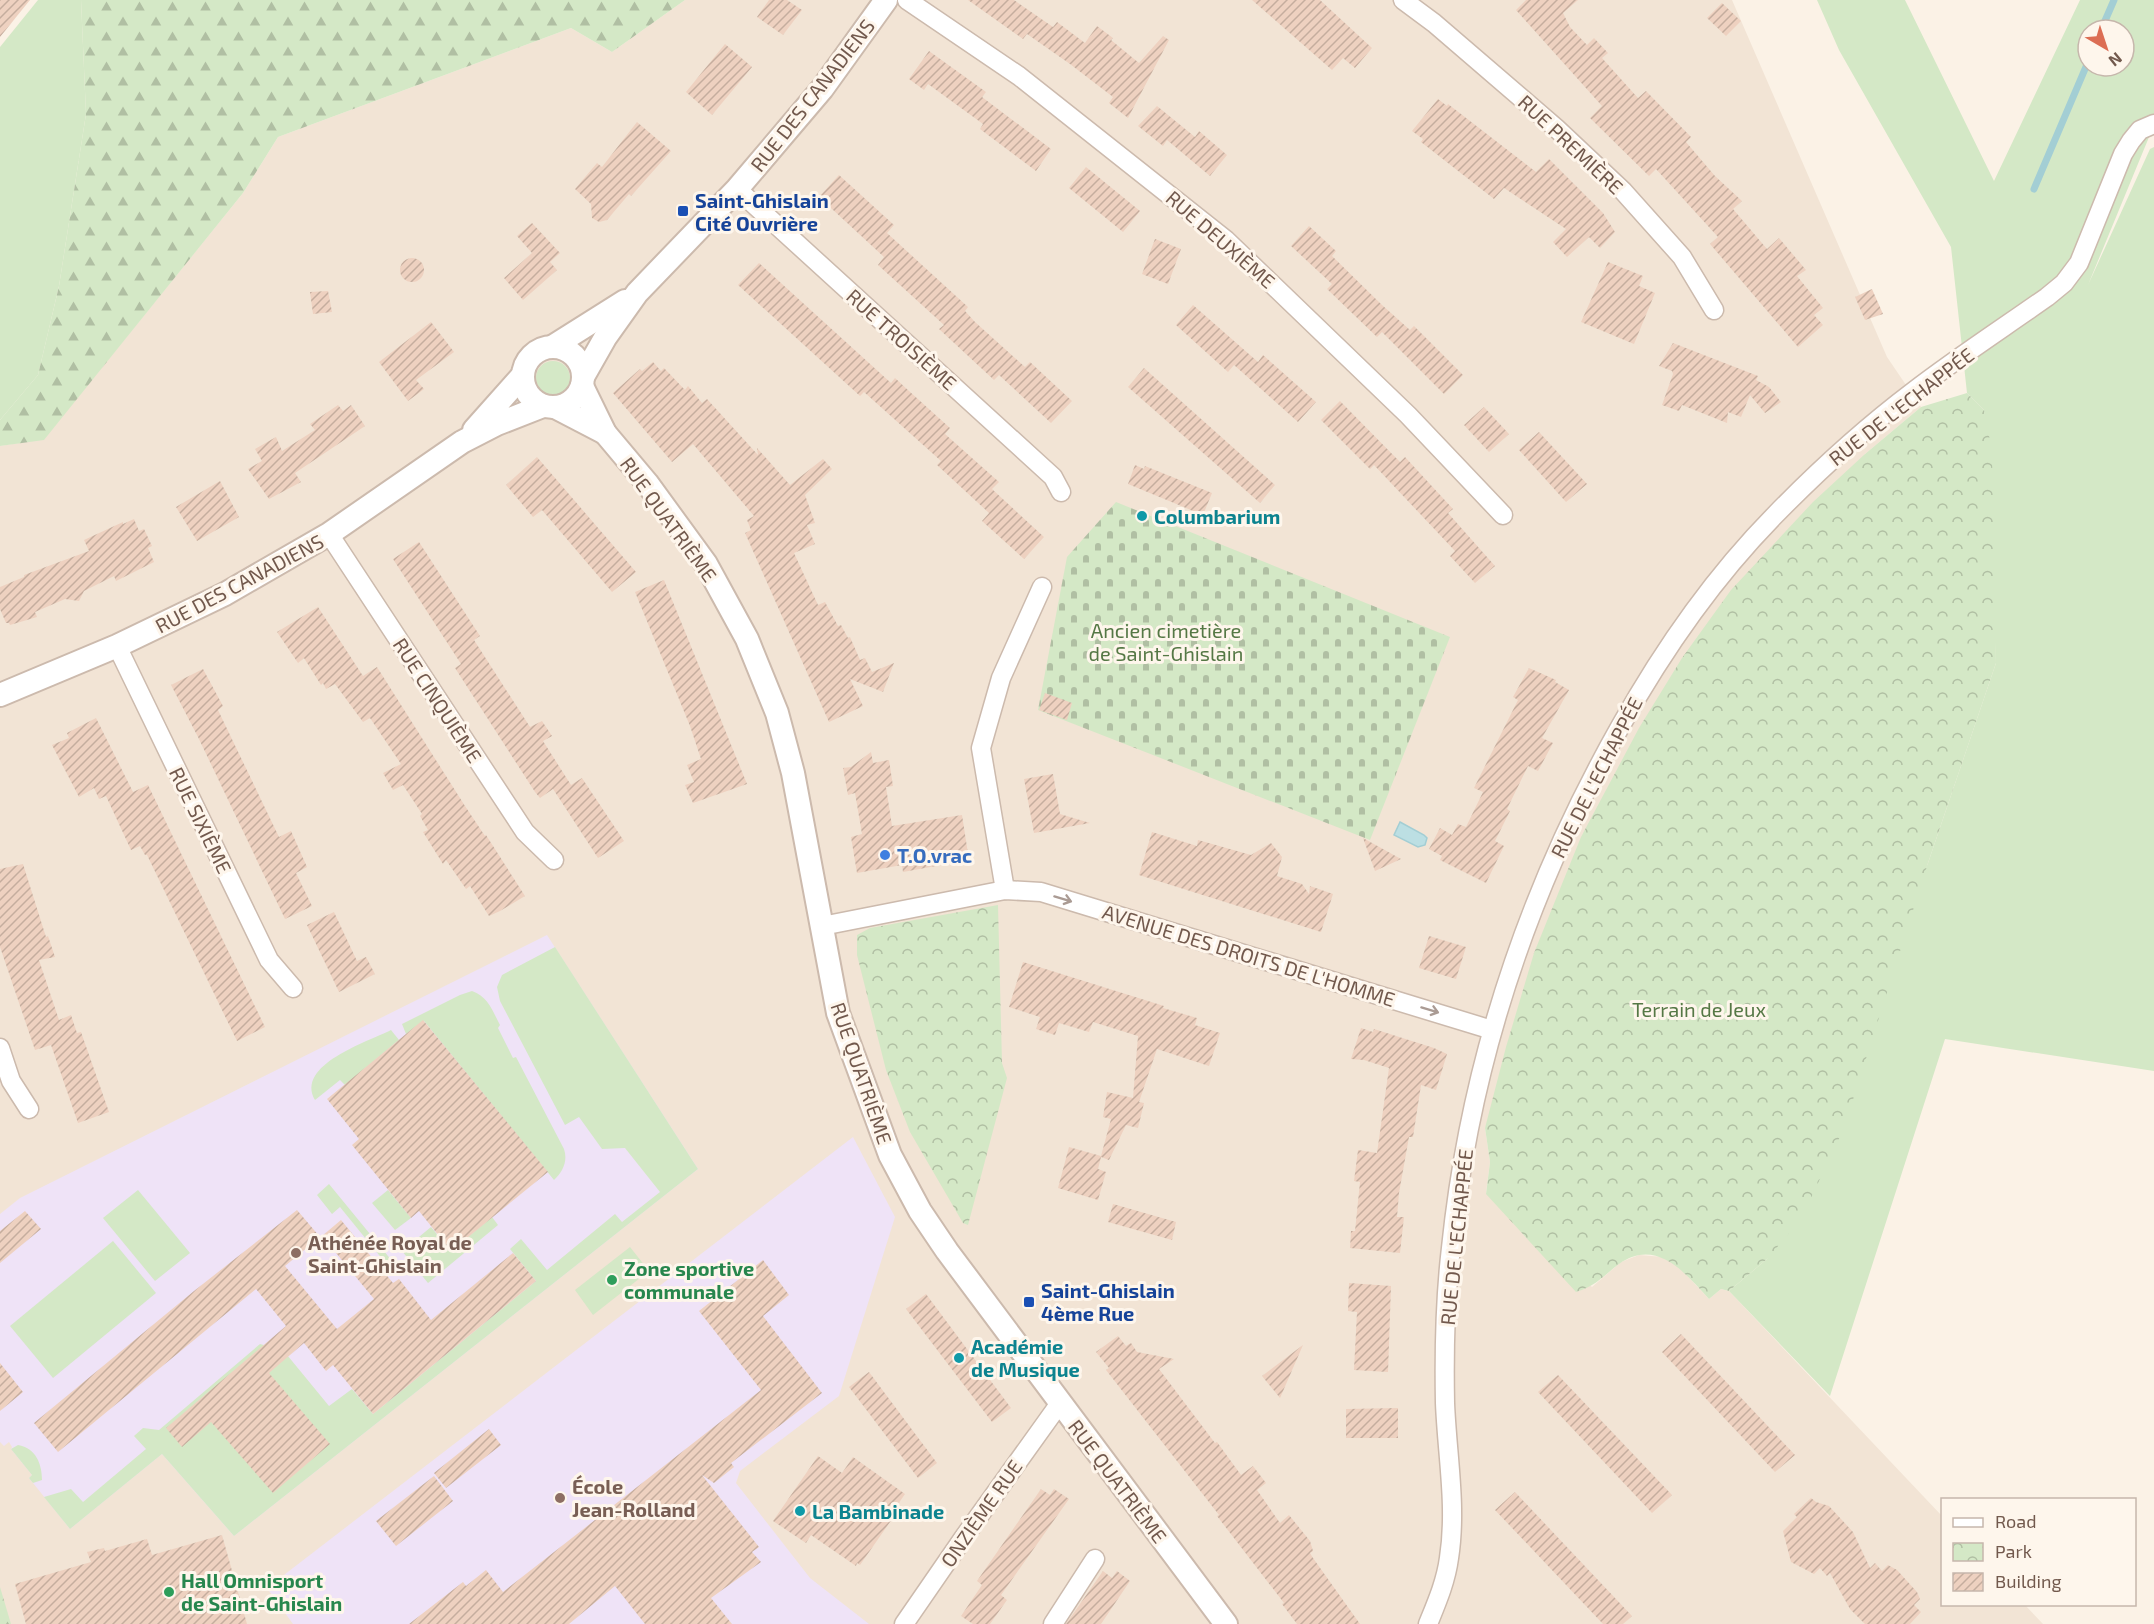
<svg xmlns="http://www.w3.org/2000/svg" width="2154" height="1624" font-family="'Exo 2',sans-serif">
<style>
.residential{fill:#f2e4d5}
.education{fill:#efe3f7}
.grass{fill:#d4e8c6;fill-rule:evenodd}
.forest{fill:url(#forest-firs)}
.cemetery{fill:url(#cemetery-stones)}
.park{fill:url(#park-crowns)}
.water{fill:#bcdfe3;stroke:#a3ced4;stroke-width:1.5}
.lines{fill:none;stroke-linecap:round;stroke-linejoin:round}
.stream{stroke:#a3ced4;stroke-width:7}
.building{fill:url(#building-hatch)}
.minor-casing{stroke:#ccbaad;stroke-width:21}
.tertiary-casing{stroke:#ccbaad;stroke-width:26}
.minor{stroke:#fff;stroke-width:18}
.tertiary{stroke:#fff;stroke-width:22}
.oneway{stroke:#aa9b94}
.transit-dot{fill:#1a4fb4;stroke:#fef6ec;stroke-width:2}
.culture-dot{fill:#0f9aa8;stroke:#fef6ec;stroke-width:2}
.shop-dot{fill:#3f7fe0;stroke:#fef6ec;stroke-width:2}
.education-dot{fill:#8d6e63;stroke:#fef6ec;stroke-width:2}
.leisure-dot{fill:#2e9e5b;stroke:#fef6ec;stroke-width:2}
.labels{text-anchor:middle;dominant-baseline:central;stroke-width:6;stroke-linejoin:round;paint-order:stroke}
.street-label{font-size:20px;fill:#72594d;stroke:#fef6ec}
.transit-label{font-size:20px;font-weight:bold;fill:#164399;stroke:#fef6ec;text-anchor:start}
.culture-label{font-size:20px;font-weight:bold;fill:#0d838f;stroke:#fef6ec;text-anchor:start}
.park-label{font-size:20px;fill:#557845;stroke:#fef6ec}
.shop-label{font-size:20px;font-weight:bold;fill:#366cbe;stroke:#fef6ec;text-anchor:start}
.education-label{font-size:20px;font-weight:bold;fill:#785e54;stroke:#fef6ec;text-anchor:start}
.leisure-label{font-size:20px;font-weight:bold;fill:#27864d;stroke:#fef6ec;text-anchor:start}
</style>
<defs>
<pattern id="forest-firs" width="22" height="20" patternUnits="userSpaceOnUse" patternTransform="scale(1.5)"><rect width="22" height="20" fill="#d4e8c6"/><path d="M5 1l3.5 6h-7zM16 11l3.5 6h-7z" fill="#b0bfa3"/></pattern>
<pattern id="cemetery-stones" width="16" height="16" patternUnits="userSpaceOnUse" patternTransform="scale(1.5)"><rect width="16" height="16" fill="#d4e8c6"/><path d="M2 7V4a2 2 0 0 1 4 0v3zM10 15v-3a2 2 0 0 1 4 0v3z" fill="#b0bfa3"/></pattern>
<pattern id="park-crowns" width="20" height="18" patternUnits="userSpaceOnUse" patternTransform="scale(1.5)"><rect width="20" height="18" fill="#d4e8c6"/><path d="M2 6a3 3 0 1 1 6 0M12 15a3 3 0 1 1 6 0" fill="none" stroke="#b0bfa3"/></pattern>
<pattern id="building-hatch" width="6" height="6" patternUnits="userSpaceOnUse" patternTransform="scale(1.5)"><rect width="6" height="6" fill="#eed1c0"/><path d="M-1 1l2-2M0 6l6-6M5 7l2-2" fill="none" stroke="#c5ad9e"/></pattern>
</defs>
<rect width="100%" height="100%" fill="#fbf2e6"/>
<polygon class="residential" points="685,0 1732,0 1887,357 1921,407 1865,454 1485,1128 1490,1162 1486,1193 1592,1287 1621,1262 1639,1255 1664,1257 1680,1268 1709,1299 1721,1289 1729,1291 1942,1516 1942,1604 2025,1605 2043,1624 0,1624 0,446 44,439 243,193 278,137 571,28 612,52"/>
<g class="education">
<polygon points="547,935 698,1169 234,1536 162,1454 70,1529 29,1478 32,1475 11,1449 12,1447 9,1442 4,1446 0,1442 0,1214 20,1198"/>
<polygon points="853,1137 895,1217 839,1396 740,1471 736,1483 810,1578 869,1624 293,1624 267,1588"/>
</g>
<g class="grass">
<polygon points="38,0 81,0 86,114 59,286 38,375 0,420 0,47"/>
<path d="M1817 0H1905L1994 181 2080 0H2154V125L2088 285 2150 149 2154 147V1071L1945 1039 1830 1396 1729 1291 1767 1259 1928 863 1996 663 1984 410 1967 393 1951 247 1839 50ZM2088 30H2124V66H2088Z"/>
<circle cx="553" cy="378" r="17"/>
<polygon points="555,947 698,1169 234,1536 162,1454 70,1529 44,1497 71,1489 83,1502 146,1449 134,1436 143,1428 159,1430 260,1344 283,1350 329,1406 352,1389 373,1414 536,1281 510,1249 521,1239 547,1270 615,1214 622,1222 660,1192 625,1148 602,1149 579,1117 565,1125 500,1001 497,987 502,975"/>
<path d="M472 991C488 996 493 1012 500 1025L498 1028 513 1058 516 1057 564 1149C568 1161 563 1172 554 1180L424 1021 406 1034 402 1024 460 995Z"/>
<path d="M391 1030 399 1040 345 1085 340 1080 315 1100C295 1065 367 1042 391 1030Z"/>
<polygon points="329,1184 397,1267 392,1271 340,1207 332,1214 317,1195"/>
<polygon points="138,1190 190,1253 155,1281 103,1218"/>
<polygon points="388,1190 411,1218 395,1230 372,1203"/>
<polygon points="492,1217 498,1225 428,1283 402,1251 431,1227 451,1251"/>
<polygon points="113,1241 156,1293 53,1378 10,1326"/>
<polygon points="630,1247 649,1271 593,1315 575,1290"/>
<path d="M18 1445C36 1448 42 1464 42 1480L33 1483 29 1478 32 1475 11 1449Z"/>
</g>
<g class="forest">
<polygon points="81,0 685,0 612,52 571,28 278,137 243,193 44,440 0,446 0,420 38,375 59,286 86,114"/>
<polygon points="0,1587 11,1624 0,1624"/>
</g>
<polygon class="cemetery" points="1116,502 1450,637 1370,840 1038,710 1067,557"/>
<g class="park">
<path d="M1967 393 1984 410 1992 451 1996 663 1928 863 1844 1128 1801 1219 1767 1259 1729 1291 1721 1289 1709 1299C1686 1274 1657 1237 1619 1264 1603 1276 1596 1286 1576 1292L1486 1194 1490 1162 1485 1128 1506 1047 1534 953 1581 837 1639 728 1682 658 1731 590 1813 502 1865 454 1921 407Z"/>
<polygon points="998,905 1002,1063 1007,1078 968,1225 963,1223 910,1132 886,1070 857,955 857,935 870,928"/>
</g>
<polygon class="water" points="1400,822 1424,835 1427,838 1425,845 1418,847 1394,835"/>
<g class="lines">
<g class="stream">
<polyline points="2101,30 2114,0"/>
<polyline points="2034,189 2088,62"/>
</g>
</g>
<g class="building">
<polygon points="0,0 30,0 0,37"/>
<polygon points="769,0 787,0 802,10 783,35 757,17"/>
<polygon points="968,0 1014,0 1053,27 1057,22 1085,43 1097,26 1113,38 1111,40 1139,63 1163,36 1169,40 1128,118 1109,103 1113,97 1070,64 1027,34 1023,39"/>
<polygon points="1252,0 1320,0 1372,48 1355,68 1343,58 1332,70"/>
<polygon points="1526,0 1578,0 1563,13 1570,27 1587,45 1594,38 1608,53 1602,58 1638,98 1646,91 1691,137 1686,142 1715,176 1742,201 1733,209 1767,249 1779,238 1806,270 1797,276 1823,308 1814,315 1823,325 1798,347 1710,244 1718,237 1656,169 1649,176 1590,118 1602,106 1516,10"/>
<polygon points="1722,3 1741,21 1726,36 1707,18"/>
<polygon points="725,44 752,67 712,115 686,92"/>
<polygon points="929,51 986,92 982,97 1051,149 1036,171 980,129 983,124 928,84 924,90 909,79"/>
<polygon points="1438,99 1447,106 1448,104 1536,172 1549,159 1603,213 1615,232 1600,248 1589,237 1567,257 1553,242 1566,229 1504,188 1494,199 1421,142 1423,139 1412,131"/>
<polygon points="1157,106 1195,137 1199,131 1227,155 1210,176 1167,140 1163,146 1138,126"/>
<polygon points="637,122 671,151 631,196 629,194 607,220 599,222 592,218 591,204 575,189 597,163 602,167"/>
<polygon points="1086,167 1140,211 1123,232 1069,188"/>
<polygon points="839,175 894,225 887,233 968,307 965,311 975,322 1025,367 1030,362 1072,401 1051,423 999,375 994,380 939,329 944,325 878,265 884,257 819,197"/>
<polygon points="532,223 560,253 550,262 557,270 523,300 504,278 532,253 517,236"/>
<polygon points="1309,226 1336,251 1332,256 1382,305 1410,330 1414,326 1463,375 1444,394 1382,332 1377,337 1327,289 1332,284 1291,246"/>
<polygon points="1155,239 1181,249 1168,284 1142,274"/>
<circle cx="412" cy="270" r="12"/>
<polygon points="1608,262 1643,276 1639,286 1655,293 1634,344 1581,322"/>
<polygon points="759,263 891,383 895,378 909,391 950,428 945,434 999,482 992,489 1044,537 1024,559 982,521 989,513 937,465 941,461 864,392 860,396 738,285"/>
<polygon points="1872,289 1883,314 1865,320 1855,297"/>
<polygon points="328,291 332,312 313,314 310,292"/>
<polygon points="1193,305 1258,362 1263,355 1316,402 1298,422 1234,365 1228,372 1176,325"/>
<polygon points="431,322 454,352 416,380 424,389 408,401 379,362"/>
<polygon points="1673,343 1758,376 1756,380 1769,387 1781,402 1765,413 1750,395 1741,417 1728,412 1727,423 1682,405 1679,411 1662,405 1673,374 1672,371 1659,366"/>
<polygon points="653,362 661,371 664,368 685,390 688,386 702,403 707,399 758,455 757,448 790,485 823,459 832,469 805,495 815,523 807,525 815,544 794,553 818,605 825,602 838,626 841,625 848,638 850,637 860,660 865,658 872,672 894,663 883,692 850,679 863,706 829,722 745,533 751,530 747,520 754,516 693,444 672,462 613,393 640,369 642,371"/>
<polygon points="1144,368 1275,485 1260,503 1128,387"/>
<polygon points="1340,401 1400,462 1405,457 1453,509 1448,513 1495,566 1475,583 1450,556 1455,551 1374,465 1370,469 1321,420"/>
<polygon points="338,405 343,411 351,405 365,426 295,473 301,482 269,499 248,469 262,461 255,449 276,437 282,451 315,430 310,424"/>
<polygon points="1484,407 1509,434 1489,452 1464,425"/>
<polygon points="1539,432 1587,484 1566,502 1519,450"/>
<polygon points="537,457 636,572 612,592 542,510 533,517 506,485"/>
<polygon points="1135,465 1144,469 1145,466 1212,493 1203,515 1128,484"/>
<polygon points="220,481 239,517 197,541 176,507"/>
<polygon points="134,519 139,531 144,529 152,546 148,548 154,562 116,581 114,576 84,591 79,601 65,599 35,612 37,617 10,625 9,623 6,623 0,609 0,587 24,577 24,575 89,551 84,540 123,522 123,524"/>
<polygon points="419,542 480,636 474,640 530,727 542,721 552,736 543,741 571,785 582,778 624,841 598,858 553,789 540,798 535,792 455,668 461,664 393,559"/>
<polygon points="664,580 747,784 693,803 685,785 694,782 687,765 701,759 690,726 635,592"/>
<polygon points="318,607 363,676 377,667 465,806 485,836 486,835 525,896 500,911 489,916 470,886 466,889 446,860 443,864 423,832 428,830 420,816 422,814 403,785 393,790 383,773 401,764 370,718 363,722 335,684 326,689 323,683 321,685 304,658 298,663 277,632"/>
<polygon points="1529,668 1556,680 1555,682 1569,690 1542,738 1553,743 1538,771 1528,766 1507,809 1510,811 1495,841 1504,846 1486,883 1440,860 1442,856 1429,849 1440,828 1452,835 1458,824 1466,827 1483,792 1474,788 1518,700 1513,697"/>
<polygon points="203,669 223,706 218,710 279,837 291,831 307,867 296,873 312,906 285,919 198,737 171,685"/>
<polygon points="1045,693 1072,703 1067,720 1039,710"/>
<polygon points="96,718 133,792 148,785 265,1027 237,1041 147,855 145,855 140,846 131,850 106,796 99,799 94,788 79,797 52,745 69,738 67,733"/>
<polygon points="871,752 873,763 889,760 893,786 886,787 892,826 962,815 969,860 903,872 902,865 857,873 851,837 862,834 855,793 848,795 843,768 851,767"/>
<polygon points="1053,774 1060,814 1090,823 1034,833 1024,779"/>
<polygon points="1152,832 1197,846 1198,840 1251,855 1271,843 1282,857 1277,876 1302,884 1309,894 1310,886 1333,894 1321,932 1139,875"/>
<polygon points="1363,838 1401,859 1375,871"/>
<polygon points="23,864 46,937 48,936 55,957 39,960 59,1020 71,1015 77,1033 81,1032 109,1112 78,1123 51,1045 35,1050 0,947 0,869"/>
<polygon points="334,912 357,961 366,957 375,974 339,992 307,925"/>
<polygon points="1429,936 1466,947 1456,979 1419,968"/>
<polygon points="1023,962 1164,1006 1163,1008 1197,1018 1195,1025 1220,1033 1209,1066 1157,1049 1139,1102 1144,1103 1138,1128 1126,1125 1109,1160 1101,1157 1098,1169 1106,1172 1098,1200 1058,1188 1069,1147 1101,1156 1111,1119 1103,1117 1107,1092 1133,1098 1138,1036 1093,1022 1089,1032 1059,1023 1055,1035 1036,1029 1040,1017 1009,1007"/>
<polygon points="423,1020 548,1172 451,1251 419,1211 411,1218 352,1145 359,1139 327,1099"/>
<polygon points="1361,1028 1373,1032 1374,1029 1434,1048 1447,1054 1436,1090 1421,1085 1413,1137 1409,1137 1399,1193 1397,1217 1404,1217 1400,1253 1350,1248 1351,1231 1355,1231 1360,1182 1354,1181 1358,1150 1377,1153 1389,1068 1364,1060 1351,1059"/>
<polygon points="1113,1204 1176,1222 1172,1240 1108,1222"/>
<polygon points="297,1210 320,1237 285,1266 337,1329 374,1299 322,1236 341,1220 393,1283 399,1279 431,1320 513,1253 536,1281 373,1414 333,1365 326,1371 304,1343 269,1373 330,1444 273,1493 211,1422 182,1447 166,1428 286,1326 256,1289 58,1452 34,1423 194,1291"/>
<polygon points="25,1211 41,1229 0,1263 0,1231"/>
<polygon points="763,1260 789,1295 763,1316 822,1393 731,1463 734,1467 714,1483 702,1475 759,1547 752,1552 761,1562 711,1598 732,1624 645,1624 615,1586 569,1624 409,1624 463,1582 466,1586 486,1570 503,1592 761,1390 699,1311"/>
<polygon points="1349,1283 1391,1286 1388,1372 1354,1370 1357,1312 1348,1311"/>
<polygon points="926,1294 1011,1408 992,1422 906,1309"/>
<polygon points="1681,1334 1795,1455 1775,1472 1662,1352"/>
<polygon points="1118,1336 1126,1346 1131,1343 1137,1352 1174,1359 1159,1369 1215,1443 1217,1442 1241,1475 1253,1466 1266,1483 1257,1490 1280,1523 1289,1515 1310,1541 1313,1551 1310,1553 1313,1558 1360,1624 1297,1624 1282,1604 1284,1603 1217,1516 1219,1515 1106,1370 1109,1368 1096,1352"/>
<polygon points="1303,1345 1280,1398 1262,1376"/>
<polygon points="0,1363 23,1392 0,1411"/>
<polygon points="869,1372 937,1463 918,1478 849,1387"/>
<polygon points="1558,1375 1672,1495 1652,1513 1538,1392"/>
<polygon points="1398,1408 1398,1438 1346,1438 1346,1409"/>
<polygon points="489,1429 501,1445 446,1488 434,1473"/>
<polygon points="818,1456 842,1473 853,1457 905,1494 894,1510 897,1512 860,1565 857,1563 856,1566 811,1535 806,1543 773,1521"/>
<polygon points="434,1476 453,1501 396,1546 376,1521"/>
<polygon points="1041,1489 1050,1495 1054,1489 1069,1499 1001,1595 1007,1600 990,1624 973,1624 961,1616 982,1585 977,1581"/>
<polygon points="1515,1492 1632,1616 1623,1624 1603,1624 1495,1510"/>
<polygon points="1811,1498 1816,1502 1829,1506 1853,1532 1870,1568 1875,1563 1882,1571 1888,1565 1897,1570 1917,1592 1920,1599 1914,1605 1921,1612 1910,1624 1865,1624 1850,1609 1830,1573 1827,1576 1820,1568 1814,1574 1791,1562 1783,1531 1797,1517 1794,1514"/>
<polygon points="222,1535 247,1624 26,1624 15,1584 91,1562 87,1552 104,1548 105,1551 147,1539 152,1555"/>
<polygon points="1103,1571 1112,1578 1117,1571 1130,1581 1101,1624 1066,1624"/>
</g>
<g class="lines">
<defs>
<g id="minor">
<polyline points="907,0 1019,76 1226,240 1408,415 1503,515"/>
<polyline points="1403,0 1434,23 1556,128 1623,191 1682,257 1714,310"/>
<polyline points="737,189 1053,477 1061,492"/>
<polyline points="329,534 525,832 554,860"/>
<polyline points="117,646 269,960 293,988"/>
<polyline points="1005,890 981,748 1001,678 1042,587"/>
<polyline points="822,926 1005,890 1041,892 1492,1030"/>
<polyline points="0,1048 11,1081 29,1109"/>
<polyline points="904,1624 964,1537 1060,1403"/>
<polyline points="1053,1624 1095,1559"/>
<path d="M1428 1624C1437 1602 1446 1581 1449 1558 1457 1507 1447 1454 1445 1403 1444 1351 1445 1299 1451 1248 1470 1064 1529 888 1620 727 1663 650 1713 578 1775 515 1818 471 1865 428 1914 391 1957 358 2003 328 2047 297L2064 283 2079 263 2123 154 2131 141 2140 130 2154 124"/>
</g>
<g id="tertiary">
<circle cx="553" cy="377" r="30"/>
<polyline points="552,347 625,301"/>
<polyline points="584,375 605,338 637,293 737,189 822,89 886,0"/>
<polyline points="582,386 605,433 647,483 706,564 747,639 777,713 793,773 838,1013 890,1155 920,1211 947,1251 1226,1624"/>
<polyline points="555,407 605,433"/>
<polyline points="474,430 523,375"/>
<polyline points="0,695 117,646 225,594 329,534 462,442 497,424 543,406"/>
</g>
</defs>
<use href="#minor" class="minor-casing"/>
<use href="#tertiary" class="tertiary-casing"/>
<use href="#minor" class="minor"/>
<use href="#tertiary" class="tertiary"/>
</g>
<defs><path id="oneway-shaft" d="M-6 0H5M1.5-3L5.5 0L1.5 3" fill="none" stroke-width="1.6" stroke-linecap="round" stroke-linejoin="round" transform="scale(1.5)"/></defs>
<g class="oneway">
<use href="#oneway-shaft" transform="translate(1063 899) rotate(17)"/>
<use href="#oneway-shaft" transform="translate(1430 1010) rotate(17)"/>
</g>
<g class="transit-dot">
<rect x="677" y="205" width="12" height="12" rx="3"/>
<rect x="1023" y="1296" width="12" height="12" rx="3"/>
</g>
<g class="culture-dot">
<circle cx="1142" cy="516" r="6"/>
<circle cx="959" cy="1358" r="6"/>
<circle cx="800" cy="1511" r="6"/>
</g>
<circle class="shop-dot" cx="885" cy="855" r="6"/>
<g class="education-dot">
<circle cx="296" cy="1253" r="6"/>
<circle cx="560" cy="1498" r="6"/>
</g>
<g class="leisure-dot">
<circle cx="612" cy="1280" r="6"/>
<circle cx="169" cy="1592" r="6"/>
</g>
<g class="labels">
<g class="street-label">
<text transform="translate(812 95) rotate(-52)">RUE DES CANADIENS</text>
<text transform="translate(1571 144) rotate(43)">RUE PREMIÈRE</text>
<text transform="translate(1221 239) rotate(41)">RUE DEUXIÈME</text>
<text transform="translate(902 339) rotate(42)">RUE TROISIÈME</text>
<text transform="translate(1901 406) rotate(-38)">RUE DE L'ECHAPPÉE</text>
<text transform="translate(669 519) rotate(54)">RUE QUATRIÈME</text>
<text transform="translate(239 583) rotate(-28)">RUE DES CANADIENS</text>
<text transform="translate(438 700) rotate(57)">RUE CINQUIÈME</text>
<text transform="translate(1596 777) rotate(-63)">RUE DE L'ECHAPPÉE</text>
<text transform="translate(201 820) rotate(64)">RUE SIXIÈME</text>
<text transform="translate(1249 955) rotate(17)">AVENUE DES DROITS DE L'HOMME</text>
<text transform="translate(862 1073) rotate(71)">RUE QUATRIÈME</text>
<text transform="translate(1456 1237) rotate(-84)">RUE DE L'ECHAPPÉE</text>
<text transform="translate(1118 1481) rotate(53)">RUE QUATRIÈME</text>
<text transform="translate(981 1513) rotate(-55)">ONZIÈME RUE</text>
</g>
<g class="transit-label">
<text x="695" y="200">Saint-Ghislain<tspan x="695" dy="23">Cité Ouvrière</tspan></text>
<text x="1041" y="1290">Saint-Ghislain<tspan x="1041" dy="23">4ème Rue</tspan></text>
</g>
<g class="culture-label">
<text x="1154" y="516">Columbarium</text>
<text x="971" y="1346">Académie<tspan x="971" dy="23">de Musique</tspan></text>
<text x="812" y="1511">La Bambinade</text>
</g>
<g class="park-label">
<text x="1166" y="630">Ancien cimetière<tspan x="1166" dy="23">de Saint-Ghislain</tspan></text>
<text x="1699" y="1009">Terrain de Jeux</text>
</g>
<g class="shop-label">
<text x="897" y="855">T.O.vrac</text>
</g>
<g class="education-label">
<text x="308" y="1242">Athénée Royal de<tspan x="308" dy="23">Saint-Ghislain</tspan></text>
<text x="572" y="1486">École<tspan x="572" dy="23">Jean-Rolland</tspan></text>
</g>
<g class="leisure-label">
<text x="624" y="1268">Zone sportive<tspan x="624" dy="23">communale</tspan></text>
<text x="181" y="1580">Hall Omnisport<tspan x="181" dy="23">de Saint-Ghislain</tspan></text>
</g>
</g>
<rect x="1941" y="1498" width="195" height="108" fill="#fef6ec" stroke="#c6b7ac" stroke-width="1.5"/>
<rect x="1953" y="1518" width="30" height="9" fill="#ffffff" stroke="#c6b7ac" stroke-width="1.5"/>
<text x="1995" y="1528" font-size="18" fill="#72594d">Road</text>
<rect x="1953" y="1543" width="30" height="18" fill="url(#park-crowns)" stroke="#c6b7ac" stroke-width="1.5"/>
<text x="1995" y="1558" font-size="18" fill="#72594d">Park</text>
<rect x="1953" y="1573" width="30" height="18" fill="url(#building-hatch)" stroke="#c6b7ac" stroke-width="1.5"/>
<text x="1995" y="1588" font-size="18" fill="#72594d">Building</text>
<g transform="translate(2106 48) rotate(141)"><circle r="28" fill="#fef6ec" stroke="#c6b7ac" stroke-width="1.5"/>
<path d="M0-4.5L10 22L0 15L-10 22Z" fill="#dc6e54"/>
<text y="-9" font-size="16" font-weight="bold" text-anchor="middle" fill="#72594d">N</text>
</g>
</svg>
